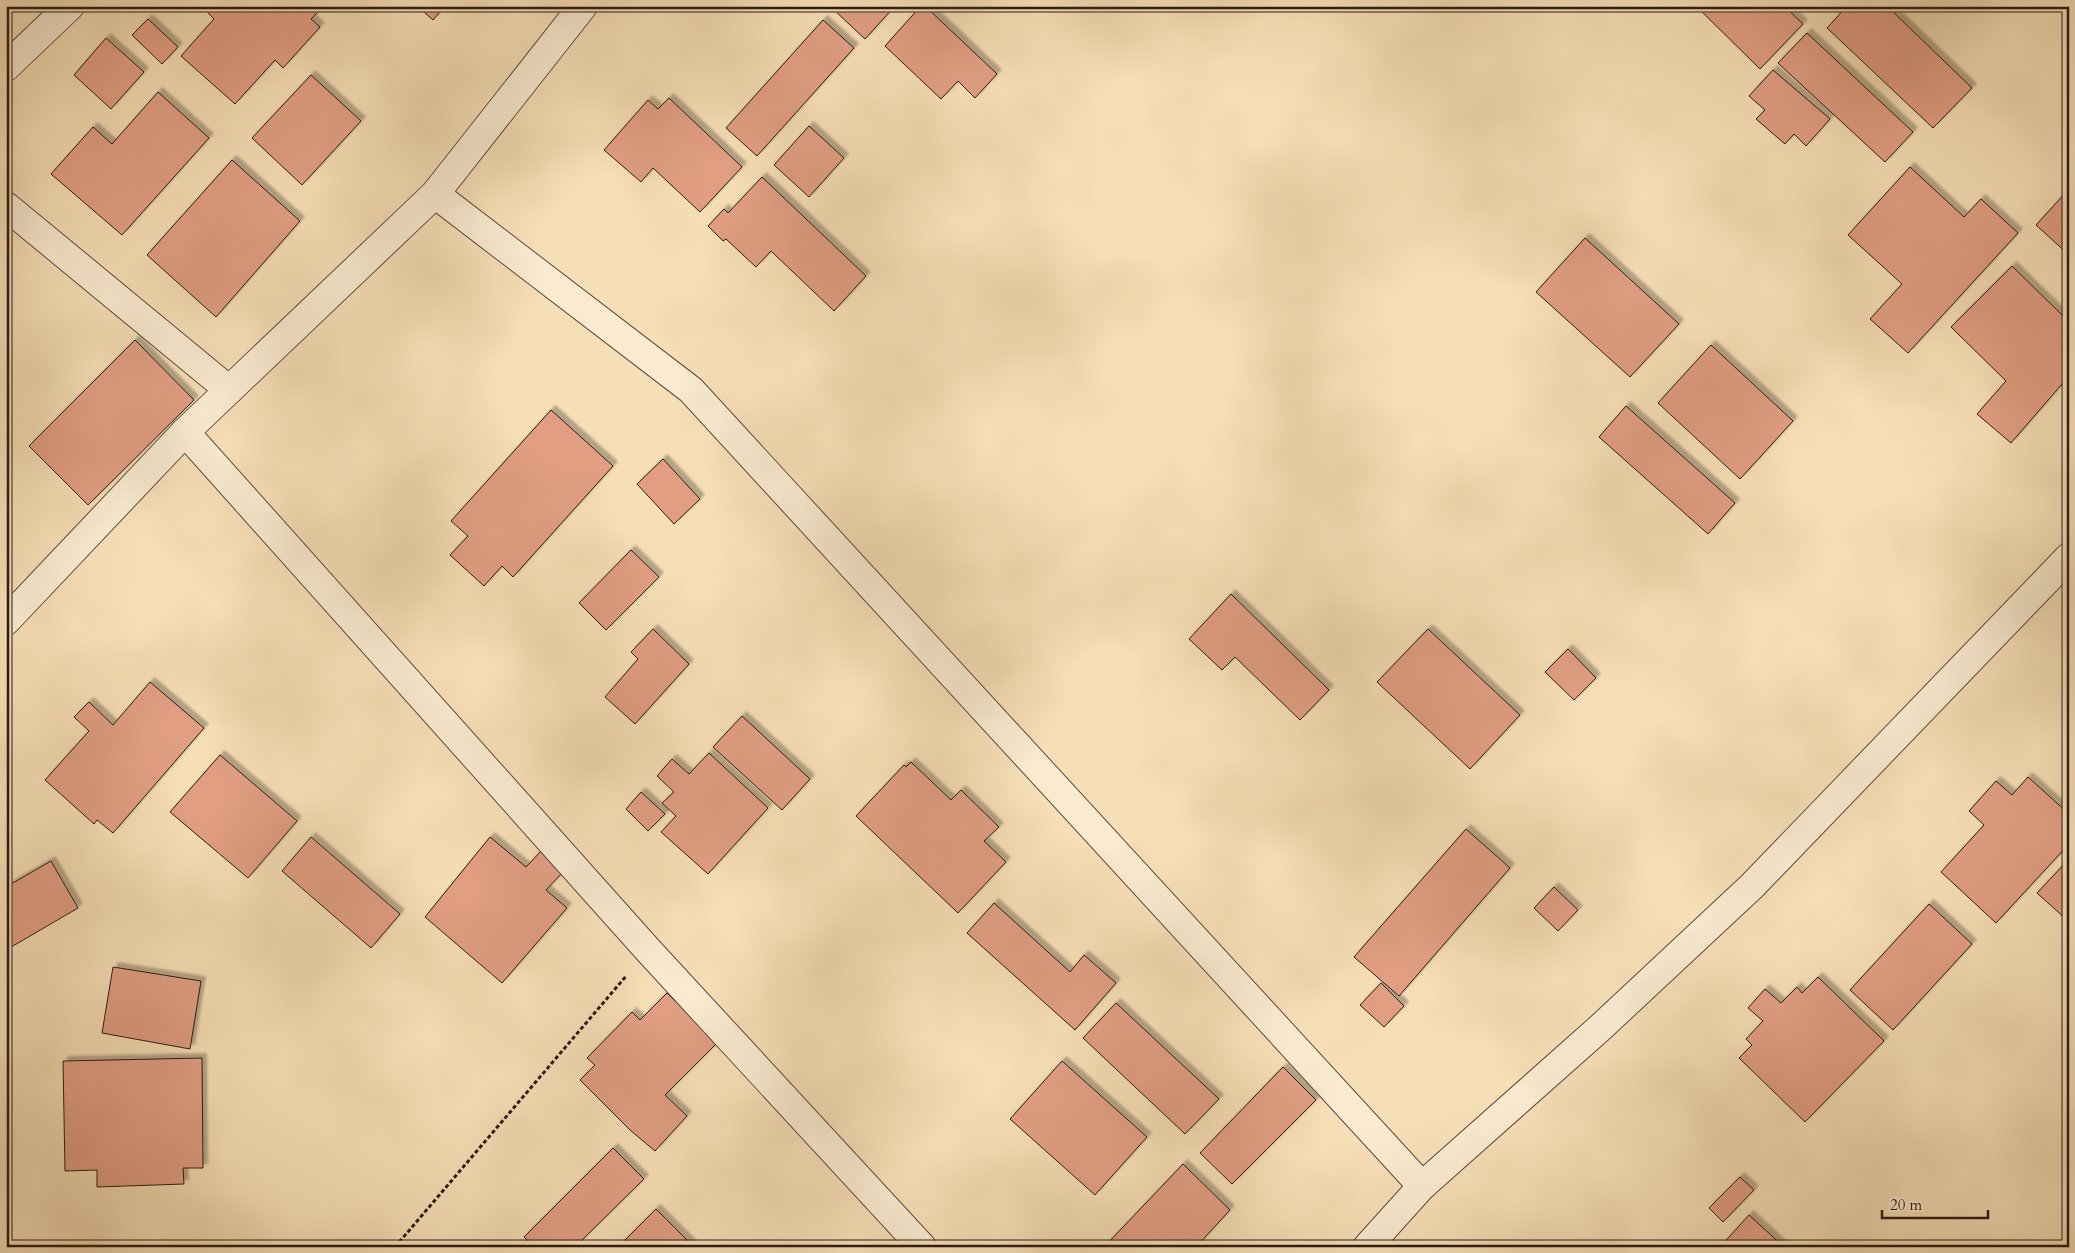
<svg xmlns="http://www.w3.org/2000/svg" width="2075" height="1253" font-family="Cardo,serif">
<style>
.building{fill:#e19e83;stroke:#2a1c15;filter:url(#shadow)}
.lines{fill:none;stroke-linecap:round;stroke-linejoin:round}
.minor-casing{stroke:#5d4c3d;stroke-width:30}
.path{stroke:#2a1c15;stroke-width:3;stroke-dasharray:4 2.5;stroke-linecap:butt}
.minor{stroke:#f9ead0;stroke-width:28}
</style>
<defs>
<filter id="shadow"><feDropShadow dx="4.5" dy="-4.5" stdDeviation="1" flood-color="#0004"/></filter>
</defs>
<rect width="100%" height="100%" fill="#f6deb6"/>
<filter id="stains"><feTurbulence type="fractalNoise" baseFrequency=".004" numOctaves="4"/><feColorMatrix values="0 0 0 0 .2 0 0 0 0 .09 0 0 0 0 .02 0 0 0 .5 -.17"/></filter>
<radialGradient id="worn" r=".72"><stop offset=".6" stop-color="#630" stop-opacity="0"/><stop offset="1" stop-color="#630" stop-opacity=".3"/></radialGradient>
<g class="building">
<polygon points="209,6 311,6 318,12 311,19 320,27 283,68 275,60 235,104 181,56 214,19 205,10"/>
<polygon points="417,6 445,6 433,20"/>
<polygon points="461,6 472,6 467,12"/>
<polygon points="836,6 895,6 865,39 833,9"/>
<polygon points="921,6 925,6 997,74 975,98 958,81 941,99 885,46"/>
<polygon points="1696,6 1784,6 1803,24 1760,69"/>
<polygon points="1847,6 1887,6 1972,88 1933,128 1827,28"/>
<polygon points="148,19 178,47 162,64 132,35"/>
<polygon points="823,20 854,48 757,156 726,128"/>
<polygon points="1807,33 1913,132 1885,162 1778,63"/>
<polygon points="106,38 144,72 111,109 74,75"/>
<polygon points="1773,70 1830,119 1806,146 1794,134 1785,144 1756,119 1765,110 1749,96"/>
<polygon points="311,75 361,121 302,185 252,138"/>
<polygon points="158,92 209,138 122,235 51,174 93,127 112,144"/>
<polygon points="669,98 742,167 700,212 653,168 641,182 604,150 648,100 658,109"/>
<polygon points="809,126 844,158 809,197 774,165"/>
<polygon points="232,160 300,221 216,317 147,255"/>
<polygon points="1910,167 1964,217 1981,199 2018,233 1908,353 1870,319 1902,284 1848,235"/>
<polygon points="762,177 866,276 834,311 771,251 756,267 726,239 723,241 708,226 724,209 728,213"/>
<polygon points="2069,189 2069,255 2036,225"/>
<polygon points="1585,238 1679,324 1630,377 1536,292"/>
<polygon points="2012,266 2062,315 2069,308 2069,376 2011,443 1977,414 2006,381 1951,327"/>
<polygon points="135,340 194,400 88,505 29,446"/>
<polygon points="1711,345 1793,421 1740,479 1658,403"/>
<polygon points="1626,406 1735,503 1708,534 1599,437"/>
<polygon points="551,410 613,466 513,577 502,566 484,586 450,555 468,536 451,521"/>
<polygon points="663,459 700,499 674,524 637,484"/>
<polygon points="631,550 659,577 606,630 579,603"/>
<polygon points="1231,594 1329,690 1300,720 1235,657 1222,670 1189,639"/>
<polygon points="653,629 689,664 635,724 605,697 638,659 631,652"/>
<polygon points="1428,629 1520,715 1470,769 1377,682"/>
<polygon points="1568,649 1596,678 1574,700 1545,672"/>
<polygon points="150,682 204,728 113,833 97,820 94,824 45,780 89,731 74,717 89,702 113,725"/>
<polygon points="742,716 810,779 782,810 713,747"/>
<polygon points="709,753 768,808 708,874 661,832 676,816 662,803 674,792 657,776 672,759 689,774"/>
<polygon points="220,755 297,821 248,878 170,812"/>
<polygon points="911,762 951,800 961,790 999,827 984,841 1006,862 958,913 856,816 904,765 906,767"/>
<polygon points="2028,777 2069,814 2069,844 1996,923 1941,872 1984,825 1969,811 1996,781 2012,795"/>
<polygon points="641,792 665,814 648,831 626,809"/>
<polygon points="1466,829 1510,868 1399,996 1354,957"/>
<polygon points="311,837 400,914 371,948 282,871"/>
<polygon points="490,837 526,867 542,850 564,871 546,890 567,908 502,983 425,917"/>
<polygon points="2069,859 2069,918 2067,920 2037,893"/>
<polygon points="51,861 78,908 6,950 6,887"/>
<polygon points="1554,887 1578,910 1558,931 1534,908"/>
<polygon points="994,903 1070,972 1084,955 1116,983 1075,1030 967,933"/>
<polygon points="1929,904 1972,944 1893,1030 1850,990"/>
<polygon points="113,967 201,981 190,1049 102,1033"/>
<polygon points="1818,977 1884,1041 1805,1122 1739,1058 1752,1045 1746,1039 1763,1021 1748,1008 1765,989 1781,1003 1797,987 1802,993"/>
<polygon points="1381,983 1404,1006 1384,1027 1360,1005"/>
<polygon points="667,993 717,1043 665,1095 687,1116 655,1151 630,1130 580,1080 595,1065 587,1058 632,1012 640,1020"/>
<polygon points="1116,1003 1219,1099 1185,1134 1083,1038"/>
<polygon points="202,1058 203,1168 183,1168 184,1184 97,1187 97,1170 65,1171 63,1061"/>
<polygon points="1062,1061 1147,1137 1095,1195 1010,1119"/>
<polygon points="1283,1067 1316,1100 1232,1184 1200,1153"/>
<polygon points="613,1148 644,1179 575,1247 534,1247 524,1237"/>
<polygon points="1183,1164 1230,1210 1196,1247 1104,1247"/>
<polygon points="1740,1177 1754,1190 1723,1222 1709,1208"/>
<polygon points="656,1209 694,1247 618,1247"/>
<polygon points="1749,1215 1784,1247 1720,1247"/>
</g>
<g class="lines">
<defs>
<g id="minor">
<polyline points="6,67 70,6"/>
<polyline points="435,194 691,390 1422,1186"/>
<polyline points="6,206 229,390"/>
<polyline points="185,432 648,950 922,1247"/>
<polyline points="6,621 185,432 435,194 583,6"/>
<polyline points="1367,1247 1422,1186 1601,1027 1752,886 2069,557"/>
</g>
</defs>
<use href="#minor" class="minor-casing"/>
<polyline class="path" points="395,1247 627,975"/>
<use href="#minor" class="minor"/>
</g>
<rect width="2075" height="1253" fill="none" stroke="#f6deb6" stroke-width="25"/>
<rect x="8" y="8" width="2060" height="1238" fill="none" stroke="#2a1c15" stroke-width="2.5"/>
<rect x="12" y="12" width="2050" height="1228" fill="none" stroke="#2a1c15"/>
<path d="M1882 1210v8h106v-8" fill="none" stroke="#2a1c15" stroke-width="2.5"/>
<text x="1890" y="1210" font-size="15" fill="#2a1c15" stroke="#f9ead0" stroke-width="4" paint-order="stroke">20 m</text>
<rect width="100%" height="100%" filter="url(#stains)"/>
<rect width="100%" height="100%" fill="url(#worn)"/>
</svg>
